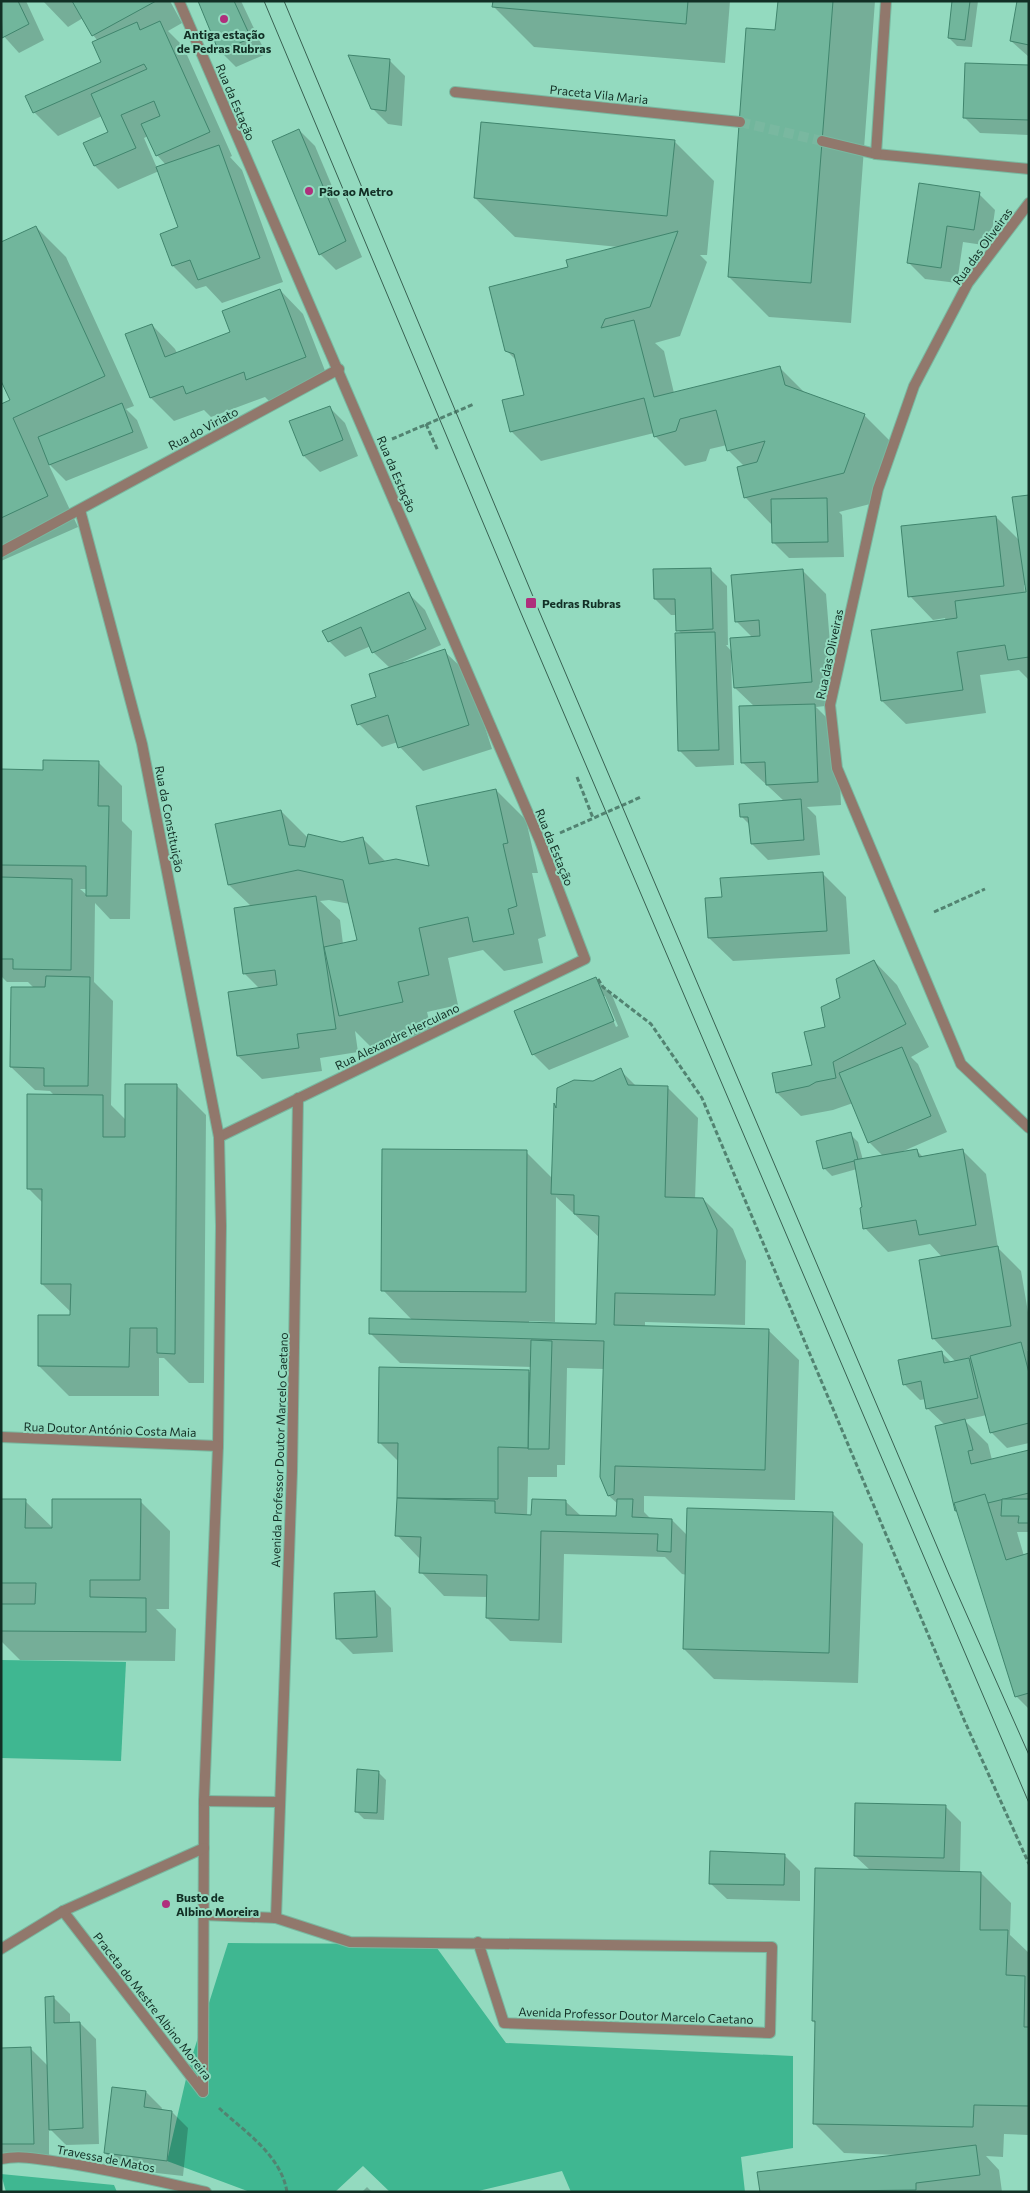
<svg xmlns="http://www.w3.org/2000/svg" width="1030" height="2193" font-family="Commissioner,sans-serif">
<style>
.green{fill:#3fb791}
.shadow{fill:#0003;fill-rule:evenodd}
.building{fill:#71b69c;stroke:#40856d}
.lines{fill:none;stroke-linecap:round;stroke-linejoin:round}
.minor-tunnel{stroke:#79b8a0;stroke-width:10;stroke-dasharray:10 5;stroke-linecap:butt}
.minor-casing{stroke:#79b8a0;stroke-width:12}
.path{stroke:#528371;stroke-width:3;stroke-dasharray:5 2.5;stroke-linecap:butt}
.minor{stroke:#91786c;stroke-width:10}
.tram{stroke:#386152;stroke-width:1}
.poi-dot{fill:#af2f7c;stroke:#93dabf;stroke-width:2}
.labels{text-anchor:middle;dominant-baseline:central;stroke-width:4;stroke-linejoin:round;paint-order:stroke}
.poi-label{font-size:12px;font-weight:bold;fill:#122f25;stroke:#93dabf;text-anchor:start}
.street-label{font-size:12px;fill:#122f25;stroke:#93dabf}
</style>
<rect width="100%" height="100%" fill="#93dabf"/>
<g class="green">
<polygon points="1,1660 126,1662 121,1761 1,1758"/>
<polygon points="228,1943 434,1944 506,2043 793,2056 793,2148 741,2157 745,2192 571,2192 562,2171 474,2192 390,2192 363,2166 335,2192 250,2192 167,2161 189,2066"/>
<polygon points="1,2174 114,2185 117,2192 6,2192"/>
</g>
<g class="shadow">
<polygon points="1,1 26,1 44,40 19,53 1,33"/>
<path d="M43 1H170L182 23 168 31 183 46 232 156 230 157 242 170 283 282 222 303 206 286 196 289 173 266 161 234 180 228 159 171 118 189 95 166 110 133 102 116 58 136 34 112 103 63 98 41 93 35 83 18 68 27ZM148 136 157 155 166 165 157 168 144 138Z"/>
<polygon points="199,1 241,1 266,54 236,67 220,51"/>
<polygon points="494,1 730,1 725,63 534,47 494,7"/>
<polygon points="779,1 875,1 851,323 769,317 729,277 777,32"/>
<polygon points="953,1 978,1 972,47 957,46 949,38"/>
<polygon points="1029,1 1029,57 1011,41"/>
<polygon points="389,60 405,76 402,126 388,124 372,108"/>
<polygon points="1029,66 1029,135 980,133 964,117"/>
<polygon points="299,130 315,146 362,257 336,270 320,254"/>
<polygon points="674,141 714,181 707,255 700,255 707,262 680,336 655,343 664,351 674,393 779,367 807,395 864,415 894,445 874,503 839,512 842,515 844,557 789,558 773,542 772,525 745,497 744,466 728,450 727,445 710,449 706,461 685,466 655,436 654,433 541,461 511,431 526,396 517,361 506,350 569,268 619,247 515,237 475,198"/>
<polygon points="979,194 995,210 990,246 963,242 957,283 925,279 909,263"/>
<polygon points="36,227 66,257 134,406 126,409 137,420 148,448 66,481 48,463 78,527 1,561 1,405 12,401"/>
<polygon points="280,290 303,314 329,381 271,403 265,397 211,417 204,410 174,421 151,398 127,335 152,325 175,349 177,353 231,332"/>
<polygon points="329,407 345,423 358,456 320,472 304,456"/>
<path d="M1029 496V680L1019 670 980 675 986 713 906 724 882 701 946 621 945 618 933 620 910 596 996 517 1020 541ZM1024 585H1026L1027 593H1025Z"/>
<polygon points="711,570 727,586 728,645 726,645 732,652 753,638 736,621 803,571 826,594 835,705 816,707 838,729 841,805 807,807 816,816 820,855 768,860 752,844 750,825 742,817 784,801 742,762 755,707 735,688 733,656 731,656 734,765 696,767 680,751 682,634 678,630 677,615 671,615 655,599"/>
<polygon points="409,594 425,610 441,645 403,662 404,664 444,651 468,674 492,749 423,771 400,747 398,742 382,747 359,724 378,698 390,668 373,652 371,646 345,657 329,641"/>
<path d="M98 762 122 786V821L132 831 130 919H110L95 903 94 982 113 1001 111 1105 126 1120 176 1085 206 1115 204 1383H189L164 1358H159V1396H69L39 1366 71 1317 72 1313 42 1284 43 1203 28 1188 55 1096 50 1091 35 1090 11 1067 34 988 28 982H7L1 976V771H44ZM80 889H87V895Z"/>
<path d="M496 790 526 820 538 873H532L546 936 538 939 543 963 504 971 483 950 448 958 458 1005 427 1012 432 1032 370 1046 355 1031 358 1052 320 1058 322 1071 262 1079 238 1056 229 994 260 989 244 973 251 906 229 885 216 825 281 811 308 838 342 843 363 839 386 862 430 867ZM329 900 350 904 358 941 343 944 340 920 320 901Z"/>
<polygon points="823,874 846,897 850,954 733,961 709,938 723,898"/>
<polygon points="874,961 897,985 929,1047 911,1057 918,1064 947,1132 899,1153 916,1150 924,1158 963,1151 986,1174 998,1248 1021,1271 1029,1318 1029,1350 1027,1350 1029,1352 1029,1443 1007,1448 991,1432 987,1415 964,1420 988,1444 992,1460 1029,1451 1029,1532 1017,1532 1024,1556 1029,1555 1029,1709 1016,1696 945,1425 927,1408 926,1399 920,1400 904,1384 941,1352 952,1363 956,1362 933,1338 942,1257 930,1244 888,1252 865,1228 864,1208 857,1169 832,1176 824,1168 850,1134 858,1142 863,1160 883,1156 869,1142 853,1103 833,1110 801,1116 777,1093 813,1066 827,1028 841,998"/>
<path d="M596 979 612 995 629 1037 549 1070 533 1054ZM603 996H605L618 1026 616 1027Z"/>
<path d="M620 1070 637 1087 668 1088 698 1118 695 1199H703L733 1229 746 1261 745 1325 645 1322V1327L768 1330 799 1360 795 1500 644 1496V1512L651 1519 672 1520 688 1536 833 1514 863 1544 858 1683 714 1679 684 1649 687 1575 682 1574 665 1557 564 1554 562 1643 510 1641 487 1618 488 1597 444 1596 421 1572 420 1559 397 1535 400 1499 398 1497 399 1462 379 1442 528 1371 532 1374V1367L400 1363 370 1333 413 1321 383 1290 526 1152 553 1179 555 1107 557 1108 593 1082ZM556 1197 600 1238 597 1326 529 1324V1321L555 1322ZM567 1368 604 1369 601 1477 609 1496 618 1504 617 1518 581 1516 565 1501 533 1516H527L528 1477H557V1465H565Z"/>
<polygon points="1,1500 25,1501 54,1529 140,1501 170,1531 169,1609 156,1609 176,1629 175,1661 20,1660 1,1641"/>
<polygon points="375,1592 391,1608 393,1652 353,1654 337,1638"/>
<polygon points="378,1772 386,1780 384,1820 364,1819 356,1811"/>
<polygon points="945,1806 961,1822 960,1873 981,1873 1011,1903 1010,1935 1029,1953 1029,2135 1004,2134 1003,2157 986,2156 999,2170 1002,2192 761,2192 898,2156 898,2155 844,2153 814,2123 816,2024 813,2021 870,1870 855,1856"/>
<polygon points="784,1855 800,1871 800,1901 727,1899 710,1883"/>
<polygon points="54,1998 70,2014 70,2023 80,2023 96,2039 99,2144 66,2145 49,2128 49,2159 13,2160 6,2152 8,2158 1,2160 1,2050 31,2049 48,2066"/>
<polygon points="146,2092 162,2108 161,2111 172,2112 188,2128 183,2176 121,2169 105,2153"/>
<polygon points="367,2187 372,2192 362,2192"/>
</g>
<g class="building">
<polygon points="1,1 18,1 29,24 2,38"/>
<polygon points="72,1 156,1 92,36"/>
<polygon points="198,1 234,1 251,38 219,52"/>
<polygon points="493,1 688,1 686,24 492,7"/>
<polygon points="778,1 833,1 811,283 728,277 746,28 775,30"/>
<polygon points="952,1 970,1 965,40 948,38"/>
<polygon points="1017,1 1029,1 1029,45 1010,41"/>
<polygon points="160,21 210,132 156,156 141,124 160,116 154,101 121,115 136,148 94,166 83,143 108,132 91,94 147,69 144,64 33,113 25,96 101,62 92,42 137,22 140,30"/>
<polygon points="348,55 390,59 386,111 371,109"/>
<polygon points="965,63 1029,65 1029,120 963,118"/>
<polygon points="481,122 675,140 667,216 474,198"/>
<polygon points="299,129 346,241 319,255 272,141"/>
<polygon points="219,145 260,258 198,280 190,260 172,266 160,234 178,227 156,167"/>
<polygon points="919,183 980,192 974,230 947,226 941,268 907,263"/>
<polygon points="36,226 105,376 13,418 48,496 1,518 1,404 10,400 1,381 1,242"/>
<polygon points="678,231 650,307 605,319 601,328 634,320 654,397 780,366 785,385 865,414 844,473 744,498 737,467 757,462 765,441 727,451 716,410 680,419 676,431 654,437 644,398 510,432 502,400 524,395 514,354 505,351 489,287 568,267 566,260"/>
<polygon points="280,289 306,357 246,380 244,372 186,394 183,386 150,398 125,334 152,324 165,357 230,332 222,311"/>
<polygon points="122,403 133,432 49,465 38,437"/>
<polygon points="330,406 343,440 303,456 289,421"/>
<polygon points="1029,495 1029,657 1008,660 1005,645 957,652 963,690 881,701 871,630 957,618 955,601 1026,592 1012,497"/>
<polygon points="827,498 828,542 772,543 771,499"/>
<polygon points="996,516 1004,586 908,597 901,526"/>
<polygon points="711,568 713,629 676,631 675,599 654,599 653,569"/>
<polygon points="803,569 812,682 734,688 730,638 760,636 759,620 735,622 731,575"/>
<polygon points="409,592 426,629 372,653 361,627 328,642 322,631"/>
<polygon points="715,632 719,750 678,751 675,633"/>
<polygon points="445,649 469,725 398,748 388,715 357,725 351,705 376,697 369,674"/>
<polygon points="815,704 818,782 766,785 765,762 741,763 739,706"/>
<polygon points="43,760 99,761 98,806 109,806 107,896 86,896 86,866 1,865 1,769 43,770"/>
<polygon points="496,789 508,843 503,844 517,906 508,909 514,934 473,942 468,917 419,928 429,975 398,982 403,1002 339,1016 324,947 357,940 343,880 298,870 228,885 215,824 281,810 289,845 305,847 308,834 342,842 363,837 369,864 396,859 429,866 416,806"/>
<polygon points="801,799 804,840 751,844 748,817 740,817 739,804"/>
<polygon points="823,872 827,931 708,938 705,898 722,897 720,878"/>
<polygon points="1,877 72,879 71,970 13,969 13,959 1,959"/>
<polygon points="316,896 336,1029 297,1034 299,1048 237,1056 228,992 277,985 275,970 243,974 234,908"/>
<polygon points="874,960 906,1024 833,1062 836,1078 816,1082 809,1086 776,1093 772,1073 812,1065 804,1032 825,1027 821,1007 840,998 836,979"/>
<polygon points="46,976 90,977 88,1086 44,1086 44,1068 10,1067 11,987 45,987"/>
<polygon points="596,977 614,1021 532,1055 514,1011"/>
<polygon points="902,1047 931,1116 868,1143 839,1073"/>
<polygon points="621,1068 628,1085 668,1086 665,1197 703,1198 717,1230 715,1295 615,1293 614,1325 769,1329 765,1470 615,1466 614,1494 608,1496 600,1477 604,1341 369,1334 369,1318 596,1324 599,1216 574,1214 574,1195 551,1194 554,1103 556,1108 557,1088 574,1080 593,1081"/>
<polygon points="125,1084 177,1084 175,1354 157,1353 157,1328 130,1328 129,1367 38,1366 38,1315 70,1315 71,1284 41,1284 42,1189 27,1189 27,1094 103,1095 103,1137 125,1137"/>
<polygon points="851,1132 858,1160 823,1169 816,1141"/>
<polygon points="382,1149 527,1150 526,1292 381,1291"/>
<polygon points="917,1149 919,1157 963,1149 976,1225 919,1235 916,1220 863,1229 860,1208 862,1207 854,1160"/>
<polygon points="998,1246 1011,1326 932,1339 919,1260"/>
<polygon points="531,1340 552,1341 549,1449 528,1449"/>
<polygon points="1021,1342 1029,1373 1029,1423 990,1433 970,1356"/>
<polygon points="942,1351 944,1363 969,1358 978,1398 926,1409 921,1381 903,1385 898,1360"/>
<polygon points="379,1367 529,1370 528,1448 498,1447 498,1499 397,1498 398,1443 378,1443"/>
<polygon points="965,1419 973,1450 968,1451 971,1464 1029,1450 1029,1493 955,1511 935,1426"/>
<polygon points="985,1494 1006,1560 1029,1553 1029,1693 1015,1697 954,1503"/>
<polygon points="397,1498 495,1501 495,1513 531,1515 532,1499 566,1500 566,1515 616,1516 617,1499 633,1499 632,1517 672,1519 671,1552 657,1551 658,1534 541,1531 539,1620 486,1618 487,1575 419,1573 421,1537 395,1536"/>
<polygon points="1,1499 26,1499 25,1528 52,1528 52,1499 141,1499 140,1580 90,1580 90,1597 146,1598 146,1632 1,1631 1,1604 35,1604 36,1583 1,1583"/>
<polygon points="1002,1499 1029,1499 1029,1523 1018,1523 1019,1516 1001,1516"/>
<polygon points="687,1508 833,1512 829,1653 683,1649"/>
<polygon points="375,1591 377,1637 336,1639 334,1593"/>
<polygon points="357,1769 379,1771 377,1813 355,1812"/>
<polygon points="855,1803 946,1805 944,1858 854,1856"/>
<polygon points="710,1851 785,1854 784,1885 709,1884"/>
<polygon points="815,1868 981,1872 980,1930 1008,1930 1006,1975 1025,1976 1024,2027 1029,2027 1029,2106 974,2105 973,2127 813,2124 815,2021 812,2021"/>
<polygon points="54,1996 54,2023 80,2022 83,2128 49,2130 45,1997"/>
<polygon points="31,2047 34,2144 1,2144 1,2048"/>
<polygon points="112,2087 146,2091 144,2107 172,2111 167,2161 104,2153"/>
<polygon points="976,2145 980,2175 916,2183 916,2190 760,2192 757,2172"/>
</g>
<g class="lines">
<polyline class="minor-tunnel" points="740,122 822,141"/>
<defs>
<g id="minor">
<polyline points="179,1 540,841 585,959 219,1137"/>
<polyline points="455,92 740,122"/>
<polyline points="822,141 876,154 1029,169"/>
<polyline points="876,154 886,1"/>
<polyline points="1029,203 968,283 914,386 878,489 830,705 837,768 961,1064 1029,1128"/>
<polyline points="80,510 142,744 219,1137 221,1226 218,1446 204,1801 203,2092"/>
<polyline points="1,552 339,369"/>
<polyline points="1,1437 218,1446"/>
<polyline points="204,1801 280,1802"/>
<polyline points="63,1911 203,2092"/>
<polyline points="204,1915 276,1918 350,1942 772,1947 770,2033 504,2023 478,1942"/>
<polyline points="276,1918 292,1471 298,1098"/>
<polyline points="1,1949 63,1911 204,1848"/>
<path d="M1 2159C20 2155 40 2159 59 2162 109 2169 157 2181 206 2192"/>
</g>
</defs>
<use href="#minor" class="minor-casing"/>
<g class="path">
<polyline points="426,424 438,451"/>
<polyline points="392,439 474,404"/>
<polyline points="577,777 593,818"/>
<polyline points="560,833 641,797"/>
<polyline points="934,912 985,889"/>
<polyline points="598,979 603,987 651,1024 702,1098 965,1722 1029,1864"/>
<path d="M219 2108C245 2132 281 2155 287 2192"/>
</g>
<use href="#minor" class="minor"/>
<g class="tram">
<polyline points="264,1 521,613 1029,1803"/>
<polyline points="284,1 537,606 950,1577 1029,1755"/>
</g>
</g>
<g class="poi-dot">
<circle cx="224" cy="19" r="5"/>
<circle cx="309" cy="191" r="5"/>
<rect x="525" y="597" width="12" height="12" rx="2.5"/>
<circle cx="166" cy="1904" r="5"/>
</g>
<g class="labels">
<g class="poi-label">
<text x="224" y="34" text-anchor="middle">Antiga estação<tspan x="224" dy="14">de Pedras Rubras</tspan></text>
<text x="319" y="191">Pão ao Metro</text>
<text x="542" y="603">Pedras Rubras</text>
<text x="176" y="1897">Busto de<tspan x="176" dy="14">Albino Moreira</tspan></text>
</g>
<g class="street-label">
<text transform="translate(599 94) rotate(6)">Praceta Vila Maria</text>
<text transform="translate(236 102) rotate(67)">Rua da Estação</text>
<text transform="translate(982 246) rotate(-54)">Rua das Oliveiras</text>
<text transform="translate(203 428) rotate(-28)">Rua do Viriato</text>
<text transform="translate(397 474) rotate(67)">Rua da Estação</text>
<text transform="translate(829 654) rotate(-78)">Rua das Oliveiras</text>
<text transform="translate(170 819) rotate(79)">Rua da Constituição</text>
<text transform="translate(555 847) rotate(68)">Rua da Estação</text>
<text transform="translate(397 1036) rotate(-26)">Rua Alexandre Herculano</text>
<text transform="translate(110 1429) rotate(2)">Rua Doutor António Costa Maia</text>
<text transform="translate(279 1450) rotate(-88)">Avenida Professor Doutor Marcelo Caetano</text>
<text transform="translate(153 2006) rotate(52)">Praceta do Mestre Albino Moreira</text>
<text transform="translate(636 2015) rotate(2)">Avenida Professor Doutor Marcelo Caetano</text>
<text transform="translate(106 2158) rotate(11)">Travessa de Matos</text>
</g>
</g>
<rect width="1030" height="2193" fill="none" stroke="#122f25" stroke-width="5"/>
</svg>
